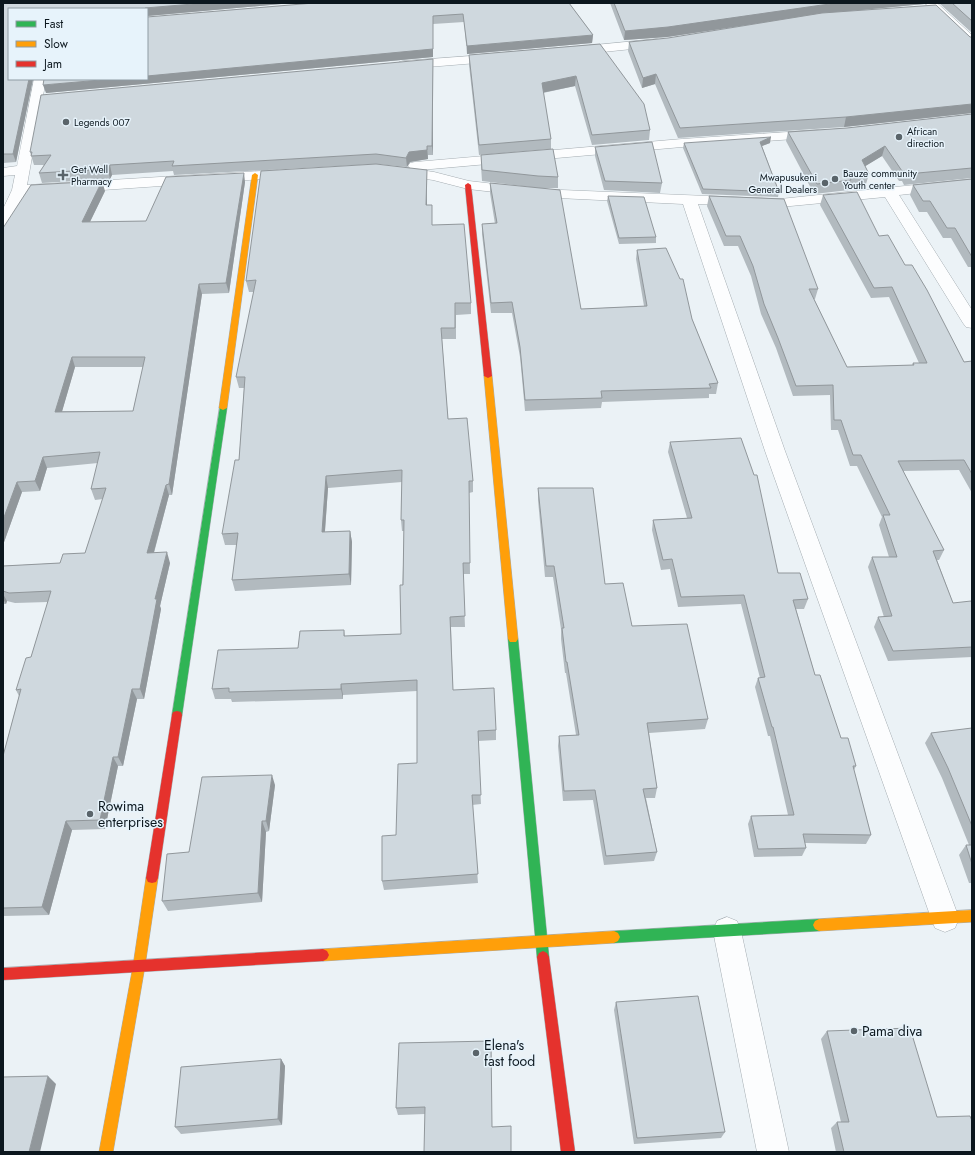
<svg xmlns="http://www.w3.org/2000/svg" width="975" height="1155" font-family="Jost,sans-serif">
	<rect width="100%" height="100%" fill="#ebf2f6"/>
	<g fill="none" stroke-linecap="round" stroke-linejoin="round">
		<defs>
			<path id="street" d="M925 3H937L972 35V46L968 45Z
				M657 39 661 40 663 43 661 46 574 55 570 54 568 51 570 48 574 47Z
				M498 54 502 55 504 58 502 61 403 69 399 68 397 65 399 62 403 61Z
				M34 79H46L27 185 277 170 282 171 284 174 282 177 277 178 88 191 25 194 11 226 8 229 3 231V209L12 190 15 175 3 176V168L17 166Z
				M818 130 823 131 825 134 823 137 682 147 420 170 434 172 469 181 537 189 780 199 972 179V187L899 195 972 310V328L966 327 963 323 885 197 780 207 698 204 785 451 959 918 955 928 945 932 935 928 931 918 765 451 683 204 537 197 468 189 433 180 397 175 392 174 390 171 392 168 397 167 410 168 408 166 410 163 415 162 682 139Z
				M727 917 737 921 741 931 789 1152H757L713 931 717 921Z"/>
			<path id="fast" d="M220 406H223L227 408 182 715 181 718 177 719 173 718 172 715Z
				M513 635 516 636 518 639 549 957 547 961 543 963 539 961 537 957 508 639 510 636Z
				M819 919 823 921 825 925 823 929 819 931 614 943 610 941 608 937 610 933 614 931Z"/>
			<path id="slow" d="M255 173 258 175 227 408 223 410 219 408 252 175Z
				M485 374H488L492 376 518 639 516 642H510L508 639 484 376Z
				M152 873 156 874 158 878 145 966 113 1152H99L133 966 146 878 148 874Z
				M972 910V922L819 931 815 929 813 925 815 921 819 919Z
				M614 931 618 933 620 937 618 941 614 943 323 961 319 959 317 955 319 951 323 949Z"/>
			<path id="jam" d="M468 183 471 185 492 376 488 378 484 376 465 185Z
				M177 711 181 712 182 715 158 878 156 882 152 883 148 882 146 878 172 715 173 712Z
				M323 949 327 951 329 955 327 959 323 961 3 980V968Z
				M543 951 547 953 549 957 575 1152H561L537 957 539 953Z"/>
		</defs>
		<!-- street casing -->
		<use href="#street" stroke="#a5adb2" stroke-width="1"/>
		<!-- fast casing -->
		<use href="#fast" stroke="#a5adb2" stroke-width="1"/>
		<!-- slow casing -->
		<use href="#slow" stroke="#a5adb2" stroke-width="1"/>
		<!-- jam casing -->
		<use href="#jam" stroke="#a5adb2" stroke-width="1"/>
		<!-- street -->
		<use href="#street" fill="#fcfdfe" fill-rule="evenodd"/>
		<!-- fast -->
		<use href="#fast" fill="#30b455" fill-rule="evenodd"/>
		<!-- slow -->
		<use href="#slow" fill="#ff9f0a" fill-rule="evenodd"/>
		<!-- jam -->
		<use href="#jam" fill="#e5322d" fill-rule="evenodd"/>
	</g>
	<!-- wall -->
	<path fill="#b2babf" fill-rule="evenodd" d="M3 3H292L147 16V9L9 79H33L16 162 3 163Z
		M569 3 593 35 592 43 467 54 464 22 433 24V57L46 93 147 17Z
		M610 3H924V4L820 14 667 37 624 40Z
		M939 3H972V33Z
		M970 37H972V113L844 127 678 138 655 84 642 88 628 51 629 42Z
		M600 44 650 130 649 140 592 145 575 86 543 93 551 139V149L479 155 469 65V55Z
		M433 59V155H428V159L410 162 407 167 377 164 174 175 173 171 112 175 110 179 42 183 39 173 44 165H34L30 152Z
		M972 114V178L904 185 902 181H899L882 156 865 166 869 174 866 184 850 186 849 190 814 194 786 141 788 132 847 128Z
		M684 143H770L762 146 779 192 778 197 702 194 683 148Z
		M595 147 662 183 660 193 604 190 595 156Z
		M481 155 558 177V188H537L482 181 481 166Z
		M427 170V205H432V225L471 303V314L456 315V339H442L448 419 473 481V492L469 493 470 574H463L465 627H451L453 690 496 730V740L478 741 481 804 472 805 478 883 384 890 382 881 396 835 417 763V691L343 695V699L232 702 231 699H215L212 689 298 648 344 630 345 636 401 634 404 531H402L401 520 402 482 328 488 325 532 350 531 352 542 351 585 235 591 232 580 237 545H225L222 534 239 460 244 388H239L236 377 254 292H249L246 281Z
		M972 179V267H968L951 238H943L927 212H919L910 195 913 185Z
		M245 182 229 293 202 294 172 495H169L154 553 170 563 160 606 161 609 144 699H137L123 766H118L105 829 72 830 49 915 3 916V756L19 696 16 690 31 657 48 602 15 603 7 601 6 604H3V566L60 563 85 553 103 499 95 500 91 489 98 463 47 468 40 491 22 492 3 545V228L105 191 90 222 146 221ZM75 367H143L133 411H62Z
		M490 183 581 309 644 306 636 259 637 250 692 319 718 383 716 394H709V398L602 402 601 408 525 411 520 357 512 313H491L482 234V224H495L490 193Z
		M823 195 879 236 905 265 964 362 972 361V493L959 470 903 471 944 550 939 560H937L953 603H972V657L888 661 874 627 878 617H884L868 567 872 557H889L879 525 882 517 857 466H850L838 430H831L830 395 793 396 776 348 761 314 751 276 738 246H724L707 206 709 196 818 289 815 299H814L847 367 912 365 913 363H919L889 297 871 298 820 205Z
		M608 196 656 237V243L619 244 607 201Z
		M670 442 778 573 808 599 804 609H796L815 675 841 738 856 766 854 770 871 835 866 844 805 843 806 848 802 856 754 857 748 824 751 816 788 815 770 736H768L755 687 758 678H760L741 604 678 607 670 569 661 570 652 530 653 520 687 518 668 452Z
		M538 488 605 584 632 626 708 719 705 729 649 733 657 788 655 798H646L657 852 654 861 604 865 593 800 563 801 558 746 559 736 576 735 566 673H565L561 639V629L553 577H545L538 500Z
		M972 729V883H969L959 855 966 845H969L942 778 925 743 931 733Z
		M275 785 269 831 266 832 262 902 168 911 162 901 189 852Z
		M616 1002 725 1132 721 1138 634 1144 614 1010Z
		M827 1031 937 1117 972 1152H836L831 1128 837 1122H841L821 1039Z
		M399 1043 492 1127 511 1152 425 1114 398 1115 396 1108Z
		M281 1059 285 1066 282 1125 181 1134 175 1127Z"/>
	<!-- shaded-wall -->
	<path fill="#91979b" d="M205 3H292L147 16V9H145V8Z
		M839 3H924V4L820 14 667 37 624 40 625 31 822 5Z
		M433 16V57L46 93 43 85 112 79H147V76Z
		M593 35 592 43 467 54V46Z
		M433 59V155L432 146Z
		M656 74 655 84 642 88 643 78Z
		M576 76 575 86 541 93 542 83Z
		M29 79H33L16 162 13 154Z
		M972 104V113L844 127 846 117Z
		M771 137 770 143 759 147 760 142Z
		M427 146 428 159 410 162 407 167 406 158 409 152Z
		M885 146 882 156 859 170 862 160Z
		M110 165 112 175 110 179 108 169Z
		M427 170V216L426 205Z
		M244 173 245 182 229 293 226 283Z
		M102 181 105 191 85 232 82 222Z
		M199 284 202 294 172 495 169 484Z
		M72 357 75 367 59 422 55 412Z
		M43 457 47 468 40 491 35 481Z
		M326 476 328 488 324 543 322 532Z
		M17 482 22 492 3 545V520Z
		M166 485 169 495 151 563 147 553Z
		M350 531 352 542 351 585 349 574Z
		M167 552 170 563 160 606 161 609 144 699 140 689 155 599Z
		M3 594 7 601 6 604 3 599Z
		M341 684 343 695V699L341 689Z
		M132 689 137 699 123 766 118 757Z
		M113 757 118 766 105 829 100 820Z
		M272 775 275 785 269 831 266 821Z
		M66 821 72 830 49 915 42 907Z
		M262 821 266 832 262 902 258 893Z
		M281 1059 285 1066 282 1125 278 1119Z
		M48 1076 56 1084 40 1152H29Z"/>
	<!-- building -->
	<path fill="#cfd8de" stroke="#91979b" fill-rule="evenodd" d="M3 3H205L145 8V9H9V79H29L13 154H3Z
		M314 3H569L593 35 467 46 463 14 433 16V49L147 76V17Z
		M614 3H839L822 5 668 27 625 31Z
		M952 3H972V21Z
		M936 5 970 37H972V104L846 117 680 128 656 74 643 78 629 42 668 38 822 13Z
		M600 44 644 104 650 130 592 135 576 76 542 83 551 139 479 145 469 55Z
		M433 59 432 146H427V150L409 152 406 158 376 154 172 166 174 161 110 165 108 169 39 173 51 155 31 156 32 152H30L41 95Z
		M44 79H112L43 85Z
		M972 114V168L907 174 905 171H902L885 146 862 160 869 174 849 176 851 180 817 184 788 132 847 128Z
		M771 137 760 142 779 192 703 189 684 143Z
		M652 142 662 183 605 181 595 147Z
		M553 149 558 177 538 176 482 170 481 155Z
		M376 164 427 170 426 205H432V225L464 224 471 303H455V328H441L448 419 467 418 473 481H469L470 563H463L465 616 450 617 453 690 494 688 496 730 478 731 481 795H472L478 874 382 881V836L396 835 398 764 417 763V680L341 684V689L229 692V688L212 689 218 650 298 648 300 631 344 630V636L401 634 400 585H403L404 520H401L402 470 326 476 322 532 350 531 349 574 232 580 238 533 222 534 235 460H239L245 377H236L256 280 246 281 261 171Z
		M244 173 226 283 199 284 169 484 166 485 147 553 167 552 155 599H157L140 689H132L118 757H113L100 820 66 821 42 907 3 908V756L21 689 16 690 26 658 31 657 51 591 9 593 3 591V566L60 563 63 554 85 553 106 488 91 489 100 452 43 457 35 481 17 482 3 520V228L31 185 102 181 82 222 146 221 166 177ZM72 357H145L133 411 55 412Z
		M972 179V257L955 228H947L930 201H923L913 185Z
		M490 183 560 190 581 309 647 306 637 250 666 248 680 279H683L692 319 718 383 709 384 711 388 601 391 602 398 525 400 520 347 512 302 491 303 482 224 497 223Z
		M857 192 879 236 888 235 905 265H912L927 290 964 362 972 361V474L964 460 898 461 944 550 933 551 953 603 971 601 972 603V647L893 651 878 617 892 616 872 557H897L883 515H890L861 455H853L841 420H834L833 385 796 386 778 338 764 304 753 266 740 236H726L709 196 784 199 818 289H809L847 367 914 365 913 363H927L892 287 874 288 823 195Z
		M608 196 644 197 656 237 619 238Z
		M741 438 754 475H757L778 573H800L808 599 793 600 815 675H820L841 738H848L856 766H853L871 835 803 834 806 848 758 849 751 816 794 815 773 727H772L758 678 765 677 744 595 681 597 672 559 663 560 653 520 692 518 670 442Z
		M538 488H593L605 584 623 583 632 626 687 624 708 719 647 723 657 788 643 789 657 852 606 856 595 790 564 791 559 736 579 735 567 662H566L562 628H564L554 566H546Z
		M972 728V826L948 768 931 733Z
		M272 775 266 821H262L258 893 162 901 167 854 189 852 202 777Z
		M966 845H972V864Z
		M698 996 725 1132 637 1138 616 1002Z
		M910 1028 937 1117 970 1116 972 1121V1152H844L837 1122H849L827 1031Z
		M491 1041 492 1127 511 1126V1152H424L425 1107 396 1108 399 1043Z
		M281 1059 278 1119 175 1127 181 1067Z
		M48 1076 29 1152H3V1077Z"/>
	<!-- markers -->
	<g fill="#5a646a" stroke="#e7f3fb" stroke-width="1.5">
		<circle cx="66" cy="122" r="4"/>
		<circle cx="899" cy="137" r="4"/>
		<path d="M61 169h4v4h4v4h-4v4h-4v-4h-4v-4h4z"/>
		<circle cx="835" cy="179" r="4"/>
		<circle cx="825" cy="183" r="4"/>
		<circle cx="90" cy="814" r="4"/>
		<circle cx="854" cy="1031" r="4"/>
		<circle cx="476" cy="1053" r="4"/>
	</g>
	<g text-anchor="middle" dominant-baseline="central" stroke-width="3" stroke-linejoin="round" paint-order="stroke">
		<!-- far-poi labels -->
		<g font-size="10" fill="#0c171e" stroke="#e7f3fb" text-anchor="start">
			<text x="74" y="122">Legends 007</text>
			<text x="907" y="131">African<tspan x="907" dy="12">direction</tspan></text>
			<text x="71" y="169">Get Well<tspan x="71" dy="12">Pharmacy</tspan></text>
			<text x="843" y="173">Bauze community<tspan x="843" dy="12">Youth center</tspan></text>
			<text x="817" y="177" text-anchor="end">Mwapusukeni<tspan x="817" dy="12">General Dealers</tspan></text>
		</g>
		<!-- near-poi labels -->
		<g font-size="14" fill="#0c171e" stroke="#e7f3fb" text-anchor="start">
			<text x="98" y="806">Rowima<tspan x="98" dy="16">enterprises</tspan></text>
			<text x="862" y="1031">Pama diva</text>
			<text x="484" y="1045">Elena's<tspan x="484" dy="16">fast food</tspan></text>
		</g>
	</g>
	<!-- border -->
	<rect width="975" height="1155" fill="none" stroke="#0c171e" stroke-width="8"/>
	<!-- legend -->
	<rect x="8" y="8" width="140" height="72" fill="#e7f3fb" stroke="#8f9ba3"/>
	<rect x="16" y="21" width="20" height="6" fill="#30b455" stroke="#8f9ba3"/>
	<text x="44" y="28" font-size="12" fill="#0c171e">Fast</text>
	<rect x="16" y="41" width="20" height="6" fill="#ff9f0a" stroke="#8f9ba3"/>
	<text x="44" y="48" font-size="12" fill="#0c171e">Slow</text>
	<rect x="16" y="61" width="20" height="6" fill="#e5322d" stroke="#8f9ba3"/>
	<text x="44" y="68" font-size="12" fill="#0c171e">Jam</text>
</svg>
